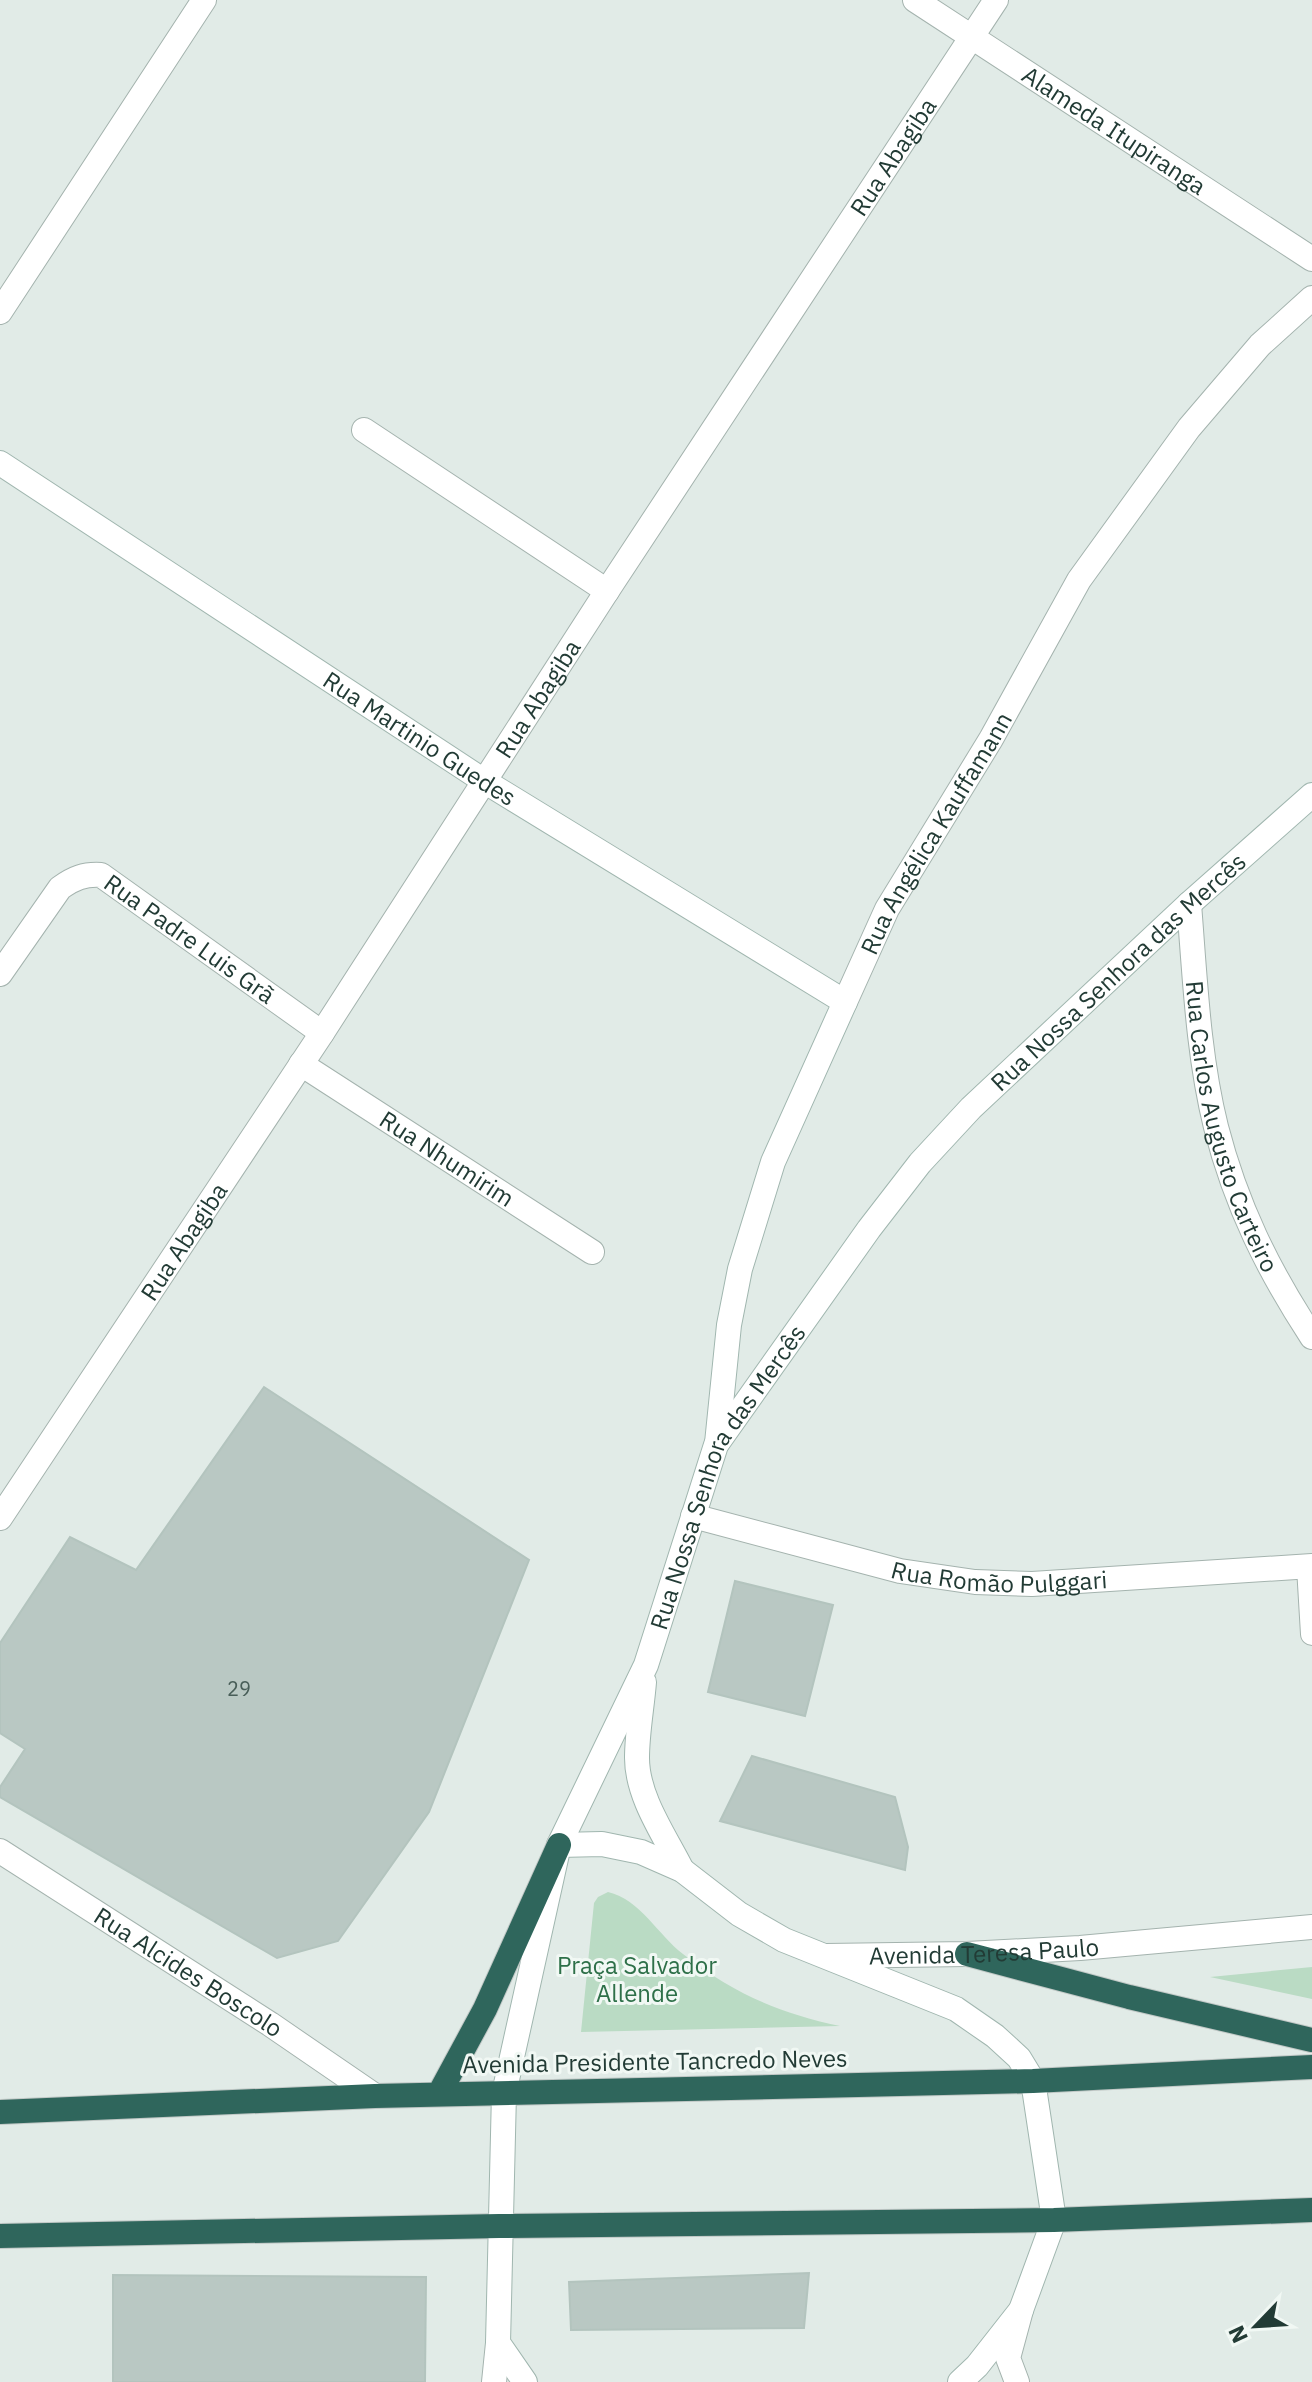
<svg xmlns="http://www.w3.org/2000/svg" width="1312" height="2382" font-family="'IBM Plex Sans',sans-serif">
	<rect width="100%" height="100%" fill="#e1ebe7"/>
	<!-- green -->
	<path fill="#badbc4" d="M608 1892C640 1899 658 1935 683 1954 733 1993 778 2013 840 2026L581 2032 594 1903 598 1897Z
		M1312 1967V1999L1210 1977Z"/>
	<!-- building -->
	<path fill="#b9c8c3" stroke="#b3c4be" stroke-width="2" d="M264 1387 529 1560 429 1812 338 1941 277 1958 0 1797V1787L25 1749 0 1733V1643L70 1537 136 1570Z
		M735 1581 833 1605 805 1716 708 1692Z
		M752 1756 895 1797 908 1847 905 1870 720 1821Z
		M809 2273 804 2328 571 2330 569 2282Z
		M113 2275 426 2277 425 2382H113Z"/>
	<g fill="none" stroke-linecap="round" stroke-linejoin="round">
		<defs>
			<path id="lane" d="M1308 1567 1312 1634"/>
			<g id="street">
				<path id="s1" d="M915 0 1312 259"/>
				<path d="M0 312 204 0"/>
				<path d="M364 430 607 591"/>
				<path id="s2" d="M1189 904C1195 978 1198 1055 1216 1127 1236 1205 1268 1270 1312 1337"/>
				<path id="s3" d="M0 974 60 888C74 878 84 874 101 875L322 1033"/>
				<path id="s4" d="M845 1002 887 909 991 739 1079 580 1189 428 1260 345 1312 298"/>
				<path id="s5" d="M301 1064 592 1252"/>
				<path id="s6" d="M693 1516 900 1571 975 1582 1032 1584 1312 1566"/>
				<path id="s7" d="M0 1518 322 1033 607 591 996 0"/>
				<path id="s8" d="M0 1851 270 2024 375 2096"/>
				<path id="s9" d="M826 1956 967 1954 1080 1948 1312 1927"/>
				<path d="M494 2382 498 2343"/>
				<path d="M1017 2382 1008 2358 1021 2310"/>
			</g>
			<g id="secondary">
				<path id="s10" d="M0 463 484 781 845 1002 773 1162 740 1269 729 1325 717 1443"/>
				<path d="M644 1682C642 1707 637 1733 637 1758 637 1797 665 1836 682 1870"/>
				<path d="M559 1845 602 1844 641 1852 682 1870 739 1914 784 1940 956 2009 995 2036 1019 2058 1033 2081 1054 2220 1021 2310 977 2366 960 2382"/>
				<path id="s11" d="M525 2382 498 2343 504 2093 559 1845 646 1665 716 1445 869 1229 920 1163 971 1108 1189 904 1312 795"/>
			</g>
			<path id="highway" d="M967 1954 1129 1997 1312 2040
				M439 2094 485 2009 559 1845
				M0 2112 375 2096 1033 2081 1312 2067
				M0 2236 499 2226 1054 2220 1312 2210"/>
		</defs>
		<!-- lane casing -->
		<use href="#lane" stroke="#a4b3ae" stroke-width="24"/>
		<!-- street casing -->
		<use href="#street" stroke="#a4b3ae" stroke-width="26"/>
		<!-- secondary casing -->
		<use href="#secondary" stroke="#a0b6af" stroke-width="26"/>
		<!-- highway casing -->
		<use href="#highway" stroke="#c1c8c6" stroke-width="26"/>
		<!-- lane -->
		<use href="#lane" stroke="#fff" stroke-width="22"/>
		<!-- street -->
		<use href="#street" stroke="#fff" stroke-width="24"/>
		<!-- secondary -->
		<use href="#secondary" stroke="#fff" stroke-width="24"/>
		<!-- highway -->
		<use href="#highway" stroke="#2f665c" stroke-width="24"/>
	</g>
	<g text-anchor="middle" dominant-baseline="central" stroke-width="6" stroke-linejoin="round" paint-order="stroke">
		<!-- number labels -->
		<g font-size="20" fill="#485e58">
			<text x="239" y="1688">29</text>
		</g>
		<!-- street labels -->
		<g font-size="24" fill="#223b35" stroke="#f1f8f4">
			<text stroke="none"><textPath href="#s1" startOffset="238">Alameda Itupiranga</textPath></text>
			<text stroke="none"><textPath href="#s7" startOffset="1628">Rua Abagiba</textPath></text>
			<text stroke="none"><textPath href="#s7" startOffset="980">Rua Abagiba</textPath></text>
			<text stroke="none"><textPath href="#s10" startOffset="502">Rua Martinio Guedes</textPath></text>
			<text stroke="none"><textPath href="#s4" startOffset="192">Rua Angélica Kauffamann</textPath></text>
			<text stroke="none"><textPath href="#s3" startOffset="258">Rua Padre Luis Grã</textPath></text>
			<text stroke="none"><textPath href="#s11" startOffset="1606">Rua Nossa Senhora das Mercês</textPath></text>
			<text stroke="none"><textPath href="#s2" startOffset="228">Rua Carlos Augusto Carteiro</textPath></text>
			<text stroke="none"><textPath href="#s5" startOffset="174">Rua Nhumirim</textPath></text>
			<text stroke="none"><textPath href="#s7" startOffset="332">Rua Abagiba</textPath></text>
			<text stroke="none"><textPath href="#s11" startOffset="958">Rua Nossa Senhora das Mercês</textPath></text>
			<text stroke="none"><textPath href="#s6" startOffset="314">Rua Romão Pulggari</textPath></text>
			<text stroke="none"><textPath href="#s9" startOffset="158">Avenida Teresa Paulo</textPath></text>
			<text stroke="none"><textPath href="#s8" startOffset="224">Rua Alcides Boscolo</textPath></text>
			<text transform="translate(655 2061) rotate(-1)">Avenida Presidente Tancredo Neves</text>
		</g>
		<!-- park labels -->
		<g font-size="24" fill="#2e7049" stroke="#f1f8f4">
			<text x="637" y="1965">Praça Salvador<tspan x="637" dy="28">Allende</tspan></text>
		</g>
	</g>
	<!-- north arrow -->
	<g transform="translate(1256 2326) rotate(245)" stroke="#f1f8f4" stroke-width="6" paint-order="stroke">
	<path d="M0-6L14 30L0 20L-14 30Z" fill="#223b35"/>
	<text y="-12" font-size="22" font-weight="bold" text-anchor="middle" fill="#223b35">N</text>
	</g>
</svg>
